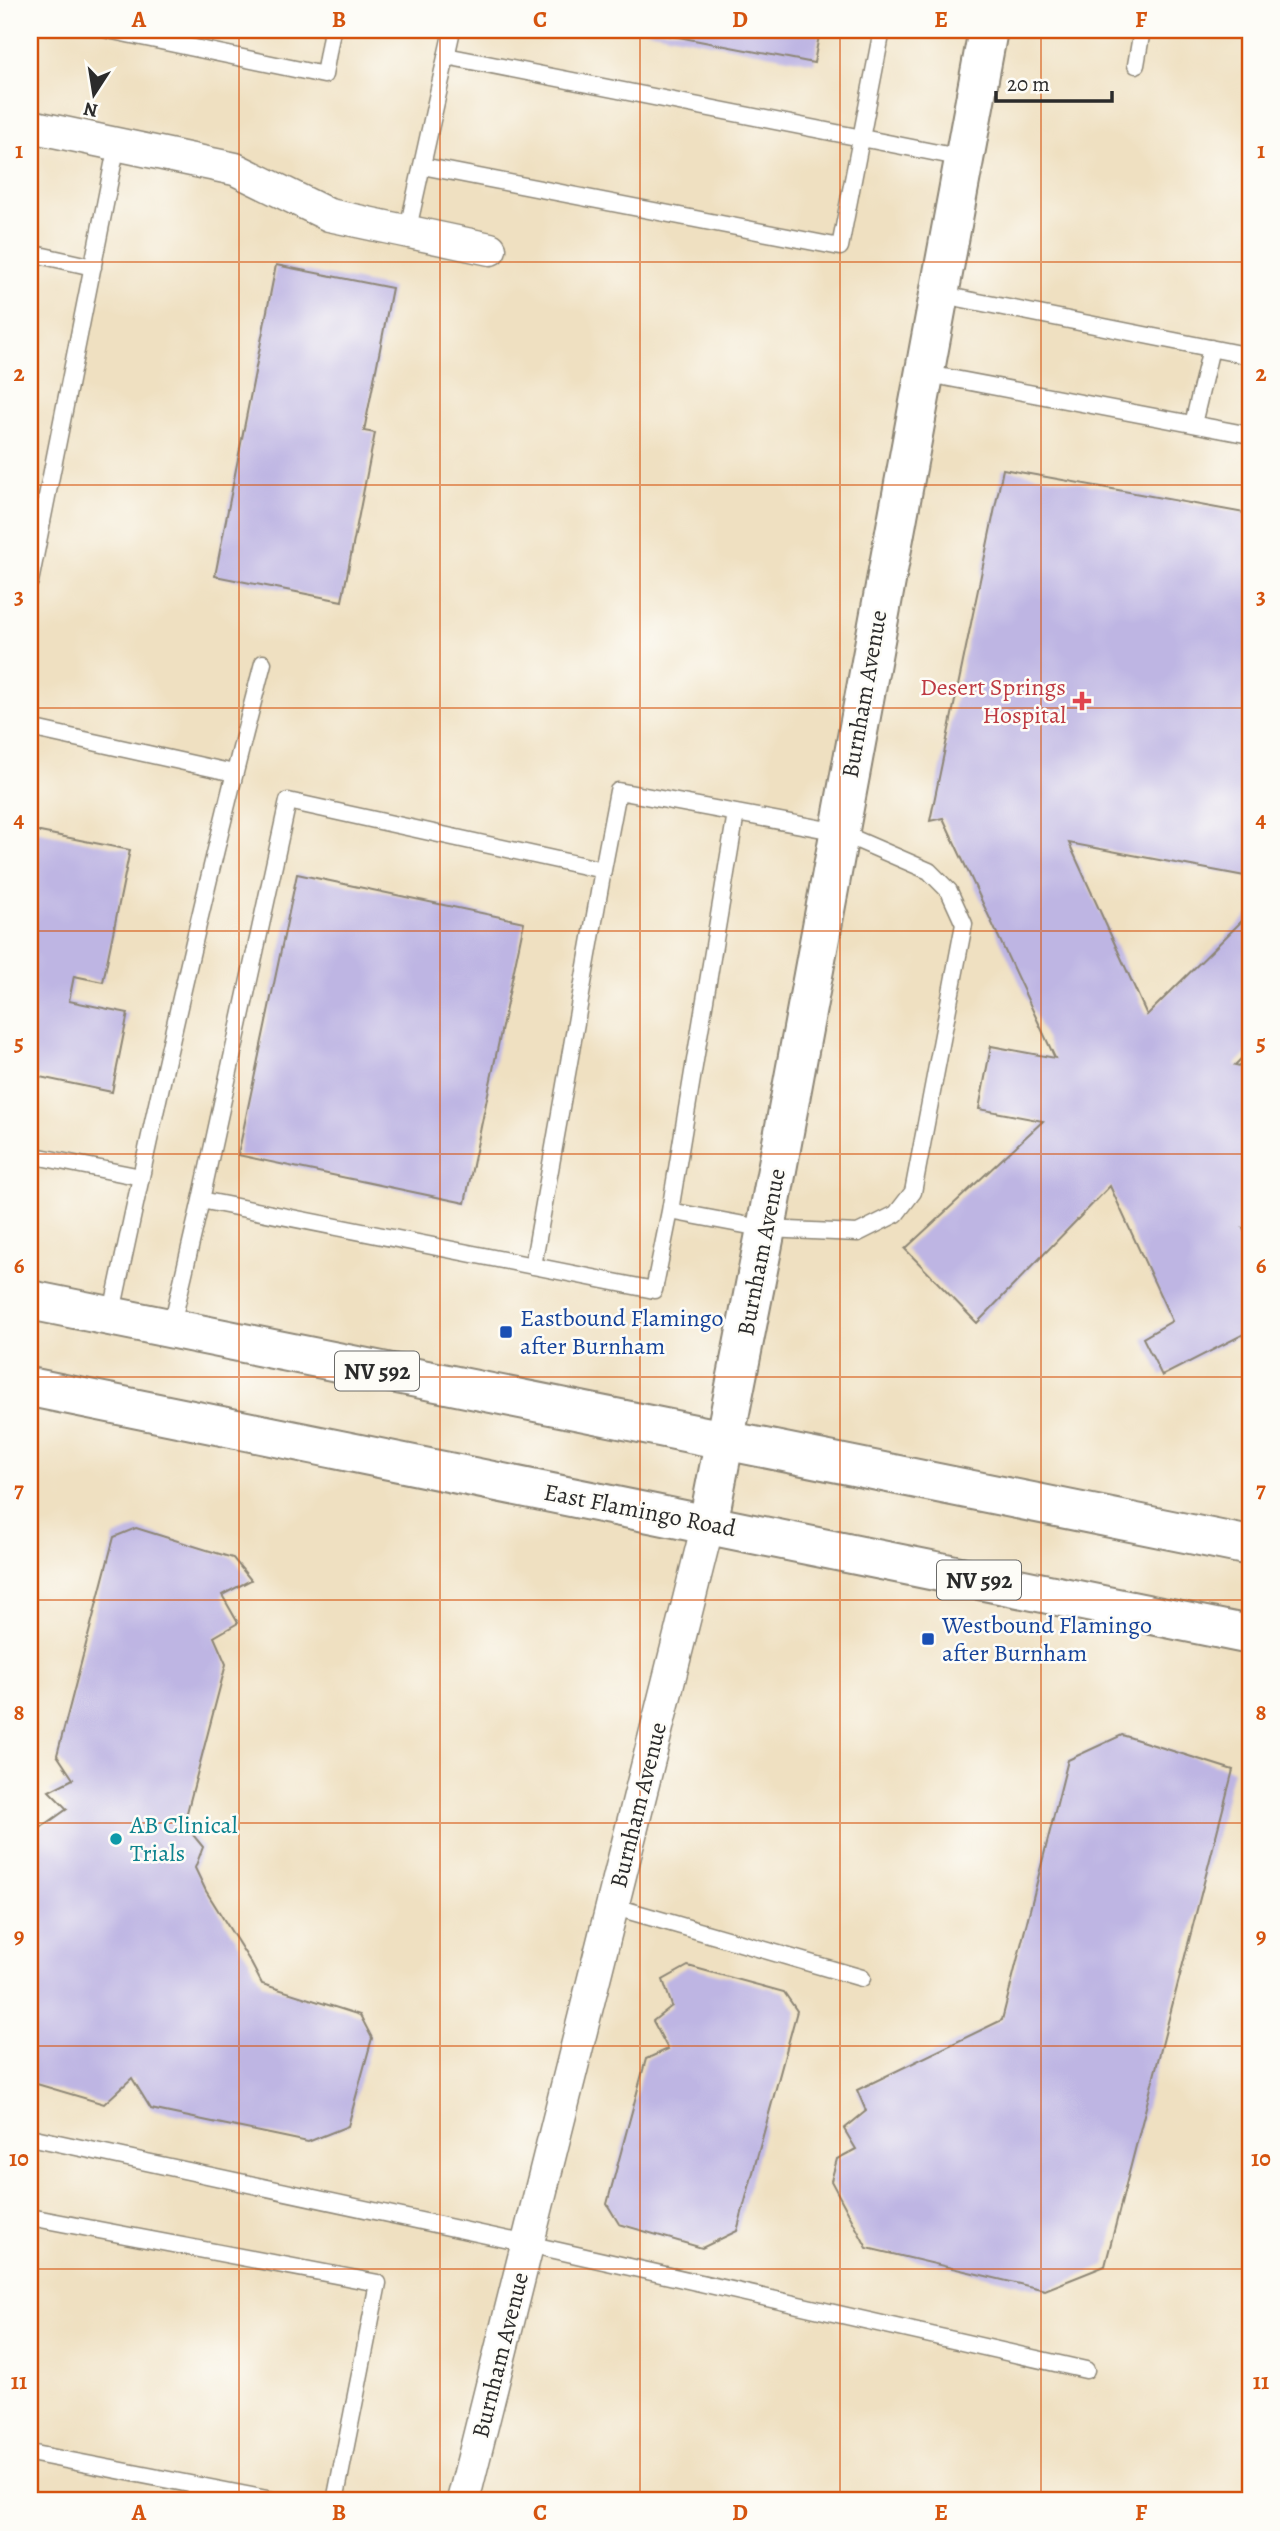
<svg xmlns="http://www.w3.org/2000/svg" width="1280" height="2531" font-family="Alegreya,serif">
	<rect width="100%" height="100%" fill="#fdfcf7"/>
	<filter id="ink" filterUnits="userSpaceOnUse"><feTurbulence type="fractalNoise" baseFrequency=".0143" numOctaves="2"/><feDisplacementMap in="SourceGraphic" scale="14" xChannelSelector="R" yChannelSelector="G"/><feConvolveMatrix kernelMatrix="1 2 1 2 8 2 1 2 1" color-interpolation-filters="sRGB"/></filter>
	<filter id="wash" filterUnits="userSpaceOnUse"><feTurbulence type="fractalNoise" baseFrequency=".00686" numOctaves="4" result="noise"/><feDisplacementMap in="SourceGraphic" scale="28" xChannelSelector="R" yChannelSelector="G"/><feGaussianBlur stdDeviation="1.57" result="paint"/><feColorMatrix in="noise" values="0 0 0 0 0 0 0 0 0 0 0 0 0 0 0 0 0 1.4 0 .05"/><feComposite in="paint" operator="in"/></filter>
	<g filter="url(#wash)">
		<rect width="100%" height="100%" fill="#efe0c1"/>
		<g id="blocks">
			<!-- building -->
			<path fill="#beb5e3" d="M642 30H820L814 63Z
				M276 265 392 288 364 431 375 433 342 601 215 576Z
				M1003 469 1250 514V877L1069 843 1147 1015 1250 913V1050L1235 1065 1250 1068V1230L1243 1228 1250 1244V1331L1162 1376 1143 1338 1172 1321 1110 1186 977 1323 905 1249 1043 1121 979 1109 991 1046 1055 1058 943 818 930 821Z
				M30 830 130 850 103 982 74 976 69 1001 128 1013 112 1092 30 1075Z
				M297 874 524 922 465 1203 238 1155Z
				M136 1528 233 1558 251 1580 222 1595 238 1623 214 1637 226 1664 184 1824 203 1847 195 1868 206 1891 251 1963 262 1984 360 2015 372 2038 348 2126 308 2142 151 2109 132 2078 104 2104 30 2082V1859L36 1831 67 1809 49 1791 73 1779 57 1755 114 1537Z
				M1122 1735 1233 1770 1105 2266 1045 2290 867 2248 831 2181 837 2159 856 2149 844 2129 866 2111 857 2090 1002 2020 1068 1760Z
				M688 1966 784 1992 797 2011 737 2231 702 2248 619 2224 607 2204 646 2059 668 2049 653 2021 672 2006 663 1980Z"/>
		</g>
	</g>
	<g filter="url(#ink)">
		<use href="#blocks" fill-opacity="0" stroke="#8d8676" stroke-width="2"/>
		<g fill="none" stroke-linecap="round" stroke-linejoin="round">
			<defs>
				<path id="service" d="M108 30 324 75 332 30
					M446 56 963 158
					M1136 65 1142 30
					M422 166 840 247 882 30
					M407 233 452 30
					M30 253 93 267
					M938 294 1250 356
					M923 373 1250 435
					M1193 424 1211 348
					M30 582 117 144
					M30 728 234 773
					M618 791 839 832 929 871 949 891 964 924 913 1192 896 1214 858 1233 766 1229 670 1211 654 1290 201 1200 288 801 603 870Z
					M30 1155 141 1177
					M670 1211 736 813
					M533 1266 603 870
					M111 1317C157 1098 206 880 263 663
					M171 1329 201 1200
					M612 1906 862 1978
					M30 2137 528 2244 1086 2370
					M30 2217 378 2283 335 2501
					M30 2453 277 2501"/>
				<path id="minor" d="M30 126 235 169 329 215 490 249
					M463 2501 708 1524"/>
				<path id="tertiary" d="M708 1524 766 1229 988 30"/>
				<path id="primary" d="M30 1300 1250 1546
					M30 1387 1250 1635"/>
			</defs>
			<!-- service casing -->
			<use href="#service" stroke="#8d8676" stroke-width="19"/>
			<!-- minor casing -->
			<use href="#minor" stroke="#8d8676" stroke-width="35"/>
			<!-- tertiary casing -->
			<use href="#tertiary" stroke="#8d8676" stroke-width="42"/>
			<!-- primary casing -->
			<use href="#primary" stroke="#8d8676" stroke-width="42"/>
			<!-- service -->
			<use href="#service" stroke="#fff" stroke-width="16"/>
			<!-- minor -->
			<use href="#minor" stroke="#fff" stroke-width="32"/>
			<!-- tertiary -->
			<use href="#tertiary" stroke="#fff" stroke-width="38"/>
			<!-- primary -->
			<use href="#primary" stroke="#fff" stroke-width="38"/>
		</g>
	</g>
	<!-- grid -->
	<path fill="none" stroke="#d5540f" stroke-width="2" stroke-opacity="0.55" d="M239 30V2501M440 30V2501M640 30V2501M840 30V2501M1041 30V2501M30 262H1250M30 485H1250M30 708H1250M30 931H1250M30 1154H1250M30 1377H1250M30 1600H1250M30 1823H1250M30 2046H1250M30 2269H1250"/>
	<!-- markers -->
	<path fill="#e0444e" stroke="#fdfcf7" stroke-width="2.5" d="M1078.5 690.5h7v7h7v7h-7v7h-7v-7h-7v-7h7z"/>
	<g fill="#1a4fb4" stroke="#fdfcf7" stroke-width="2.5">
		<rect x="499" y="1325" width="14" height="14" rx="3.5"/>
		<rect x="921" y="1632" width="14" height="14" rx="3.5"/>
	</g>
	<circle fill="#0f9aa8" stroke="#fdfcf7" stroke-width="2.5" cx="116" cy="1839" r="7"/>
	<g text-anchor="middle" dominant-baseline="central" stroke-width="5" stroke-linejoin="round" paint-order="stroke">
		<!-- shield labels -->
		<g fill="#fdfcf7" stroke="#6a6a68" stroke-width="2">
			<rect x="335" y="1351.5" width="84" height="39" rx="5"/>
			<rect x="937" y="1560.5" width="84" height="39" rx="5"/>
		</g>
		<g font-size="23" font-weight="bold" fill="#2b2b2b">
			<text x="377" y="1371">NV 592</text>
			<text x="979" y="1580">NV 592</text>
		</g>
		<!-- health labels -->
		<g font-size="24" fill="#be3a42" stroke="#fdfcf7" text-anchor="end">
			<text x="1066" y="687">Desert Springs<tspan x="1066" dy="28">Hospital</tspan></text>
		</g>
		<!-- street labels -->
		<g font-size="24" fill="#2b2b2b" stroke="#fdfcf7">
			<text transform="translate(864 694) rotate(-80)">Burnham Avenue</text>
			<text transform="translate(761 1252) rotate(-79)">Burnham Avenue</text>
			<text transform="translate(640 1510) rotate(11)">East Flamingo Road</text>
			<text transform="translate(638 1805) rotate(-76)">Burnham Avenue</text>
			<text transform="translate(500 2355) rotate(-76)">Burnham Avenue</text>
		</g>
		<!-- transit labels -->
		<g font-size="24" fill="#164399" stroke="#fdfcf7" text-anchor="start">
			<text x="520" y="1318">Eastbound Flamingo<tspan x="520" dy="28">after Burnham</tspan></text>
			<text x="942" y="1625">Westbound Flamingo<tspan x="942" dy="28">after Burnham</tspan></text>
		</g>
		<!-- culture labels -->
		<g font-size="24" fill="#0d838f" stroke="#fdfcf7" text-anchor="start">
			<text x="130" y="1825">AB Clinical<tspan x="130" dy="28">Trials</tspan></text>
		</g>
	</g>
	<!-- margin -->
	<rect width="1280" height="2531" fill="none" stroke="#fdfcf7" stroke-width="77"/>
	<!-- north arrow -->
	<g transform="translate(94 94) rotate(192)" stroke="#fdfcf7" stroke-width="5" paint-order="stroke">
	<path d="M0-5L12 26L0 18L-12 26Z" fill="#2b2b2b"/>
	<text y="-10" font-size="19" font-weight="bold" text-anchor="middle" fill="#2b2b2b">N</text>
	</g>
	<!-- scale -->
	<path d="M996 91v10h116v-10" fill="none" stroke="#2b2b2b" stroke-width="3.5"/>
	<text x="1007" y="91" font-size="21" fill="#2b2b2b" stroke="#fdfcf7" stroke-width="5" paint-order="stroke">20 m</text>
	<rect x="38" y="38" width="1204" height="2454" fill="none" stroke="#d5540f" stroke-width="2.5"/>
	<g font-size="23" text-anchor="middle" font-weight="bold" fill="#d5540f">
		<text x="139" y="27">A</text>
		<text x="339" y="27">B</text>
		<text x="540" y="27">C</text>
		<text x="740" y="27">D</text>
		<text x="941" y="27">E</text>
		<text x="1141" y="27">F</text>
		<text x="19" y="158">1</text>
		<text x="1261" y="158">1</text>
		<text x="19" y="381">2</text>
		<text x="1261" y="381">2</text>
		<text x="19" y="604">3</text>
		<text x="1261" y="604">3</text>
		<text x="19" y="827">4</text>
		<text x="1261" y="827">4</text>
		<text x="19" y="1050">5</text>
		<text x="1261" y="1050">5</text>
		<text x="19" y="1273">6</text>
		<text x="1261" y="1273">6</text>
		<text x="19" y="1497">7</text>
		<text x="1261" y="1497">7</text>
		<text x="19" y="1720">8</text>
		<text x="1261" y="1720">8</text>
		<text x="19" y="1943">9</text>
		<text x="1261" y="1943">9</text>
		<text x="19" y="2166">10</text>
		<text x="1261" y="2166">10</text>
		<text x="19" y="2389">11</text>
		<text x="1261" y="2389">11</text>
		<text x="139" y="2520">A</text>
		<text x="339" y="2520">B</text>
		<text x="540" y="2520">C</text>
		<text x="740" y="2520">D</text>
		<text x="941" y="2520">E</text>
		<text x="1141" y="2520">F</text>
	</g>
</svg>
